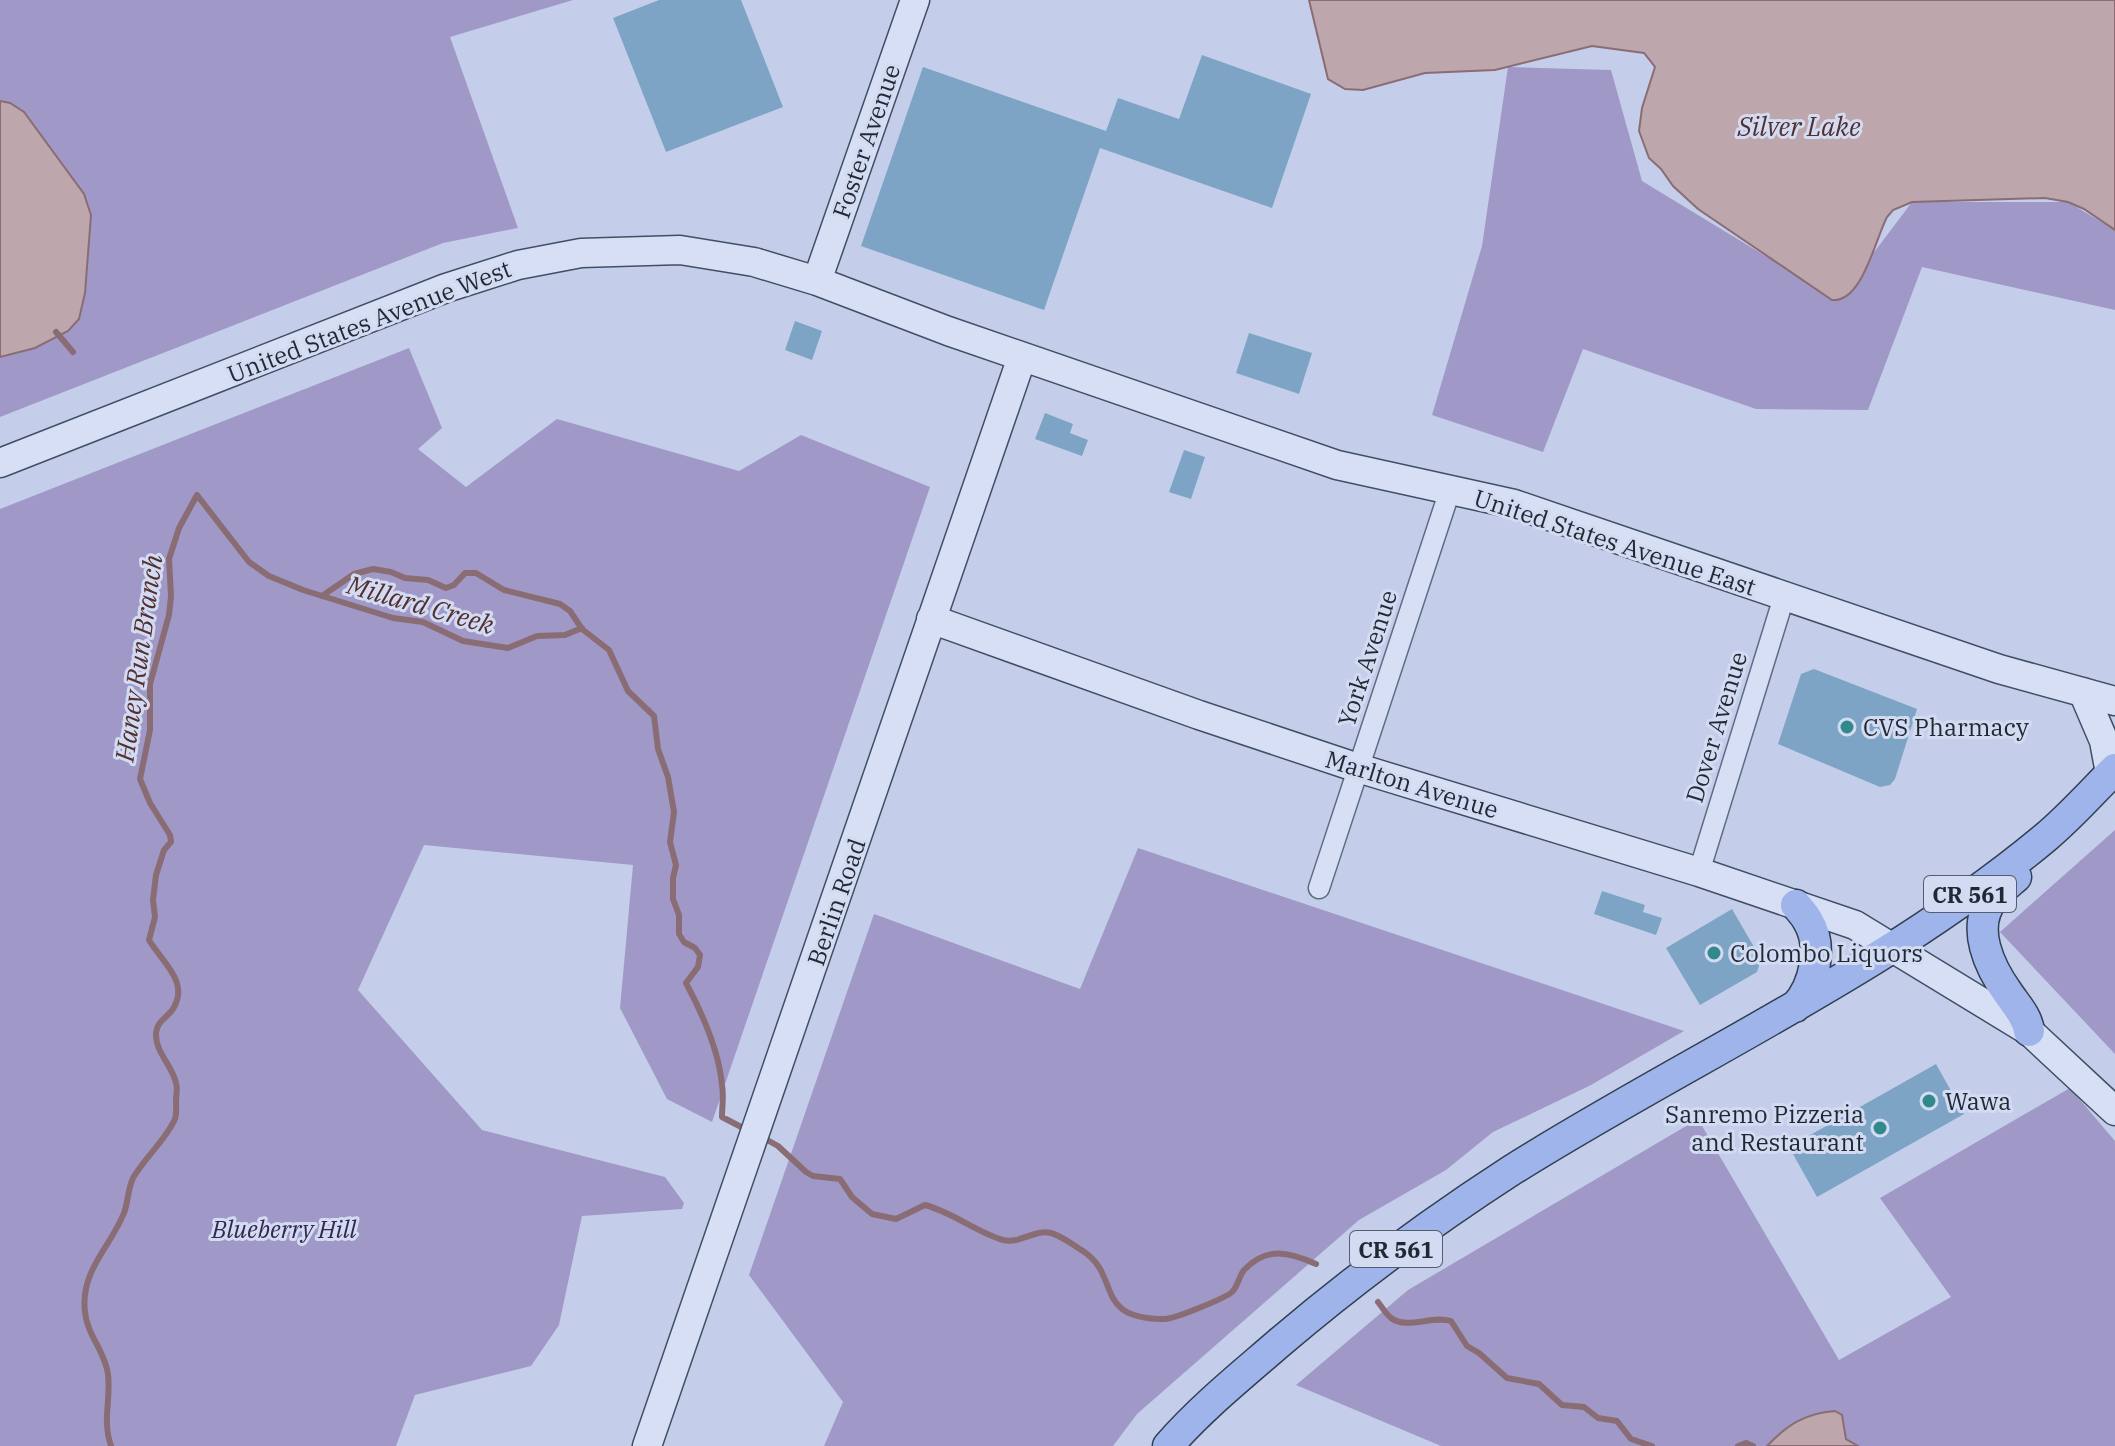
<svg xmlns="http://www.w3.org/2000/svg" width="2115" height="1446" font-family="'IBM Plex Serif',serif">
	<rect width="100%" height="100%" fill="#c4ceea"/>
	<!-- green -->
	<path fill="#a099c7" d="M0 0H573L450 37 518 228 443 243 0 417Z
		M1508 67 1611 70 1642 181 1838 300 1912 202H2068L2115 230V310L1922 267 1868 410 1756 409 1583 349 1543 452 1432 415 1482 246Z
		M409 348 442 428 418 449 466 487 557 419 739 471 801 435 930 487 712 1122 667 1099 620 1008 633 865 424 845 358 990 482 1130 665 1177 684 1203 682 1209 582 1216 559 1325 531 1366 415 1395 396 1446H0V509Z
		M2115 830V1054L2000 932Z
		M1138 848 1684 1031 1591 1085 1493 1132 1446 1170 1359 1220 1137 1414 1113 1446H824L843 1402 749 1275 874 914 1080 989Z
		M2070 1088 2115 1141V1446H1855L1820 1413 1776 1446H1441L1296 1385 1408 1290 1698 1119 1839 1360 1951 1297 1880 1198Z"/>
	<!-- water -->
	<path fill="#bda6ac" stroke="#8a6d74" stroke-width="2" d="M1309 0H2115V230L2084 209 2068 202 2045 198 1912 202 1893 210 1887 217C1875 240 1862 303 1832 300L1698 209 1673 186 1661 169 1649 158 1639 131 1642 108 1655 67 1644 53 1592 46 1495 70 1425 73 1363 90 1345 89 1328 79Z
		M0 101 10 103 24 112 84 194 91 215 85 293 79 319 68 331 35 348 0 357Z
		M1835 1411 1842 1415 1846 1439 1858 1446H1767C1787 1425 1805 1413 1835 1411Z"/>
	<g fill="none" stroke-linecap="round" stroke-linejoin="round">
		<!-- stream -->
		<path stroke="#8a6d74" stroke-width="6" d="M56 332 73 352
			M322 596 354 574 373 569 391 572 405 578 428 580 446 588 454 585 465 573H476L504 590 560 604 570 611 582 629 609 650 628 691 654 716 658 749 668 777 674 812 670 842 676 865 673 878V899L679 915V934L684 942 695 948 700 955 698 967 686 983C702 1013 719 1051 722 1085 724 1095 722 1106 722 1117L747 1130
			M760 1136 778 1146 806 1172 813 1176 840 1179 852 1197 872 1214 896 1219 925 1205C952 1212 976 1232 1003 1240 1021 1244 1034 1229 1051 1233 1062 1236 1073 1245 1083 1251 1122 1277 1092 1319 1165 1319 1174 1319 1226 1298 1232 1292 1238 1286 1239 1276 1244 1270 1267 1246 1289 1252 1316 1264
			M1378 1302C1382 1307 1386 1314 1391 1318 1407 1330 1432 1315 1451 1321L1467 1346 1479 1353 1507 1378 1539 1384 1562 1405 1584 1407 1598 1418 1617 1421 1631 1439 1652 1446
			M111 1446C102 1421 111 1400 108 1374 105 1351 87 1335 85 1312 80 1271 110 1248 124 1213 128 1202 128 1189 133 1178 145 1157 165 1141 175 1119 177 1113 176 1107 176 1101 176 1094 178 1089 176 1083 172 1065 155 1052 156 1033 157 1021 167 1018 173 1009 190 982 162 962 149 940L155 917 153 900 156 875 164 850 171 842 170 835 150 803 140 779 150 730V684L169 615 171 596 169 559 179 528 197 495 249 562 269 576 303 590 393 618 423 622 463 641 508 648 537 636 565 635 582 628
			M1738 1446 1746 1443 1753 1446"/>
	</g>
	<!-- building -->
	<path fill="#7da4c5" d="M659 0H741L783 107 666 152 613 18Z
		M1202 55 1311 94 1272 208 1100 148 1044 310 861 246 923 67 1106 131 1118 98 1179 119Z
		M795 321 822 331 812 360 785 350Z
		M1249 333 1312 353 1299 394 1236 373Z
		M1045 413 1073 424 1070 433 1088 440 1082 456 1035 439Z
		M1184 450 1205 457 1191 499 1169 492Z
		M1814 669 1917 709 1895 779 1890 785 1880 787 1778 744 1801 674Z
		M1602 891 1645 905 1643 912 1662 918 1656 935 1594 914Z
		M1732 909 1761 959 1757 972 1700 1005 1666 948Z
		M1936 1064 1964 1114 1817 1197 1789 1147Z"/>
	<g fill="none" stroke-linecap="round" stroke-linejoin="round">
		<defs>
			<path id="street" d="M1699 872 1784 597
				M1319 888 1450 490"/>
			<path id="secondary" d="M817 281 915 0
				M0 463 446 288 518 265 581 253 680 250 754 262 817 281 948 331 1337 465 1514 504 1999 669 2115 701
				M931 619 1199 715 1358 768 1699 872 1855 925 2029 1031 2115 1111
				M2083 692 2104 741 2110 773
				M647 1446 1022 357"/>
			<path id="primary" d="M2016 877C2008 884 1999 891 1993 899 1970 927 1990 968 2008 993 2016 1005 2027 1016 2029 1031
				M1795 1007C1815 986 1823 946 1808 921 1805 915 1800 910 1796 905
				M1168 1446C1201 1408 1241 1376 1279 1343 1353 1280 1430 1223 1512 1170 1690 1058 1884 972 2046 837 2071 816 2092 792 2115 769"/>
		</defs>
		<!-- street casing -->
		<use href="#street" stroke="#5c6d83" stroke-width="23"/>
		<!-- secondary casing -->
		<use href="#secondary" stroke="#3f5065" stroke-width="31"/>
		<!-- primary casing -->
		<use href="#primary" stroke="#304051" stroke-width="33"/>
		<!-- street -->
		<use href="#street" stroke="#d7dff5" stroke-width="20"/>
		<!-- secondary -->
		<use href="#secondary" stroke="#d7dff5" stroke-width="28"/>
		<!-- primary -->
		<use href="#primary" stroke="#9fb4ea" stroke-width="30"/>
	</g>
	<!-- markers -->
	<g fill="#32898c" stroke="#d3dbf2" stroke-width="3">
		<circle cx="1847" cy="727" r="8"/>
		<circle cx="1714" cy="953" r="8"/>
		<circle cx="1929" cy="1101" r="8"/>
		<circle cx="1880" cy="1128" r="8"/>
	</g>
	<g text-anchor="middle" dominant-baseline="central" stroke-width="6" stroke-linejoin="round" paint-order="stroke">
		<!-- shield labels -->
		<g fill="#d3dbf2" stroke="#555e6d" stroke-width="2">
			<rect x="1924" y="876" width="92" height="36" rx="6"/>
			<rect x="1350" y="1231" width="92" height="36" rx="6"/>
		</g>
		<g font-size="22" font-weight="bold" fill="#1f2934">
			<text x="1970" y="894">CR 561</text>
			<text x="1396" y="1249">CR 561</text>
		</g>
		<!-- street labels -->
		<g font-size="24" fill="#1f2934" stroke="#d3dbf2">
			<text transform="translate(866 141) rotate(-71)">Foster Avenue</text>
			<text transform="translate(369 321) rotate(-21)">United States Avenue West</text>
			<text transform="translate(1615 542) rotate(18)">United States Avenue East</text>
			<text transform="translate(1367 658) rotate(-72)">York Avenue</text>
			<text transform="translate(1716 727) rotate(-73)">Dover Avenue</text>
			<text transform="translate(1412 784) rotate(17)">Marlton Avenue</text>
			<text transform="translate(836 902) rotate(-71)">Berlin Road</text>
		</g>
		<!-- poi labels -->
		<g font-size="24" fill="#1f2934" stroke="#d3dbf2" text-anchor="start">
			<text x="1863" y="727">CVS Pharmacy</text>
			<text x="1730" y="953">Colombo Liquors</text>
			<text x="1945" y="1101">Wawa</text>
			<text x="1864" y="1114" text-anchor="end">Sanremo Pizzeria<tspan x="1864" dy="28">and Restaurant</tspan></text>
		</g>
		<!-- park labels -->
		<g font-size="24" font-style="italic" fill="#33274f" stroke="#d3dbf2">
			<text x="284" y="1229">Blueberry Hill</text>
		</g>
		<!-- water labels -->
		<g font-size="26" font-style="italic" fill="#522f30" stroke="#d3dbf2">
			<text x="1799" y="126">Silver Lake</text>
			<text transform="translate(421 604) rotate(16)">Millard Creek</text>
			<text transform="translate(138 658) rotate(-82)">Haney Run Branch</text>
		</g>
	</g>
</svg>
